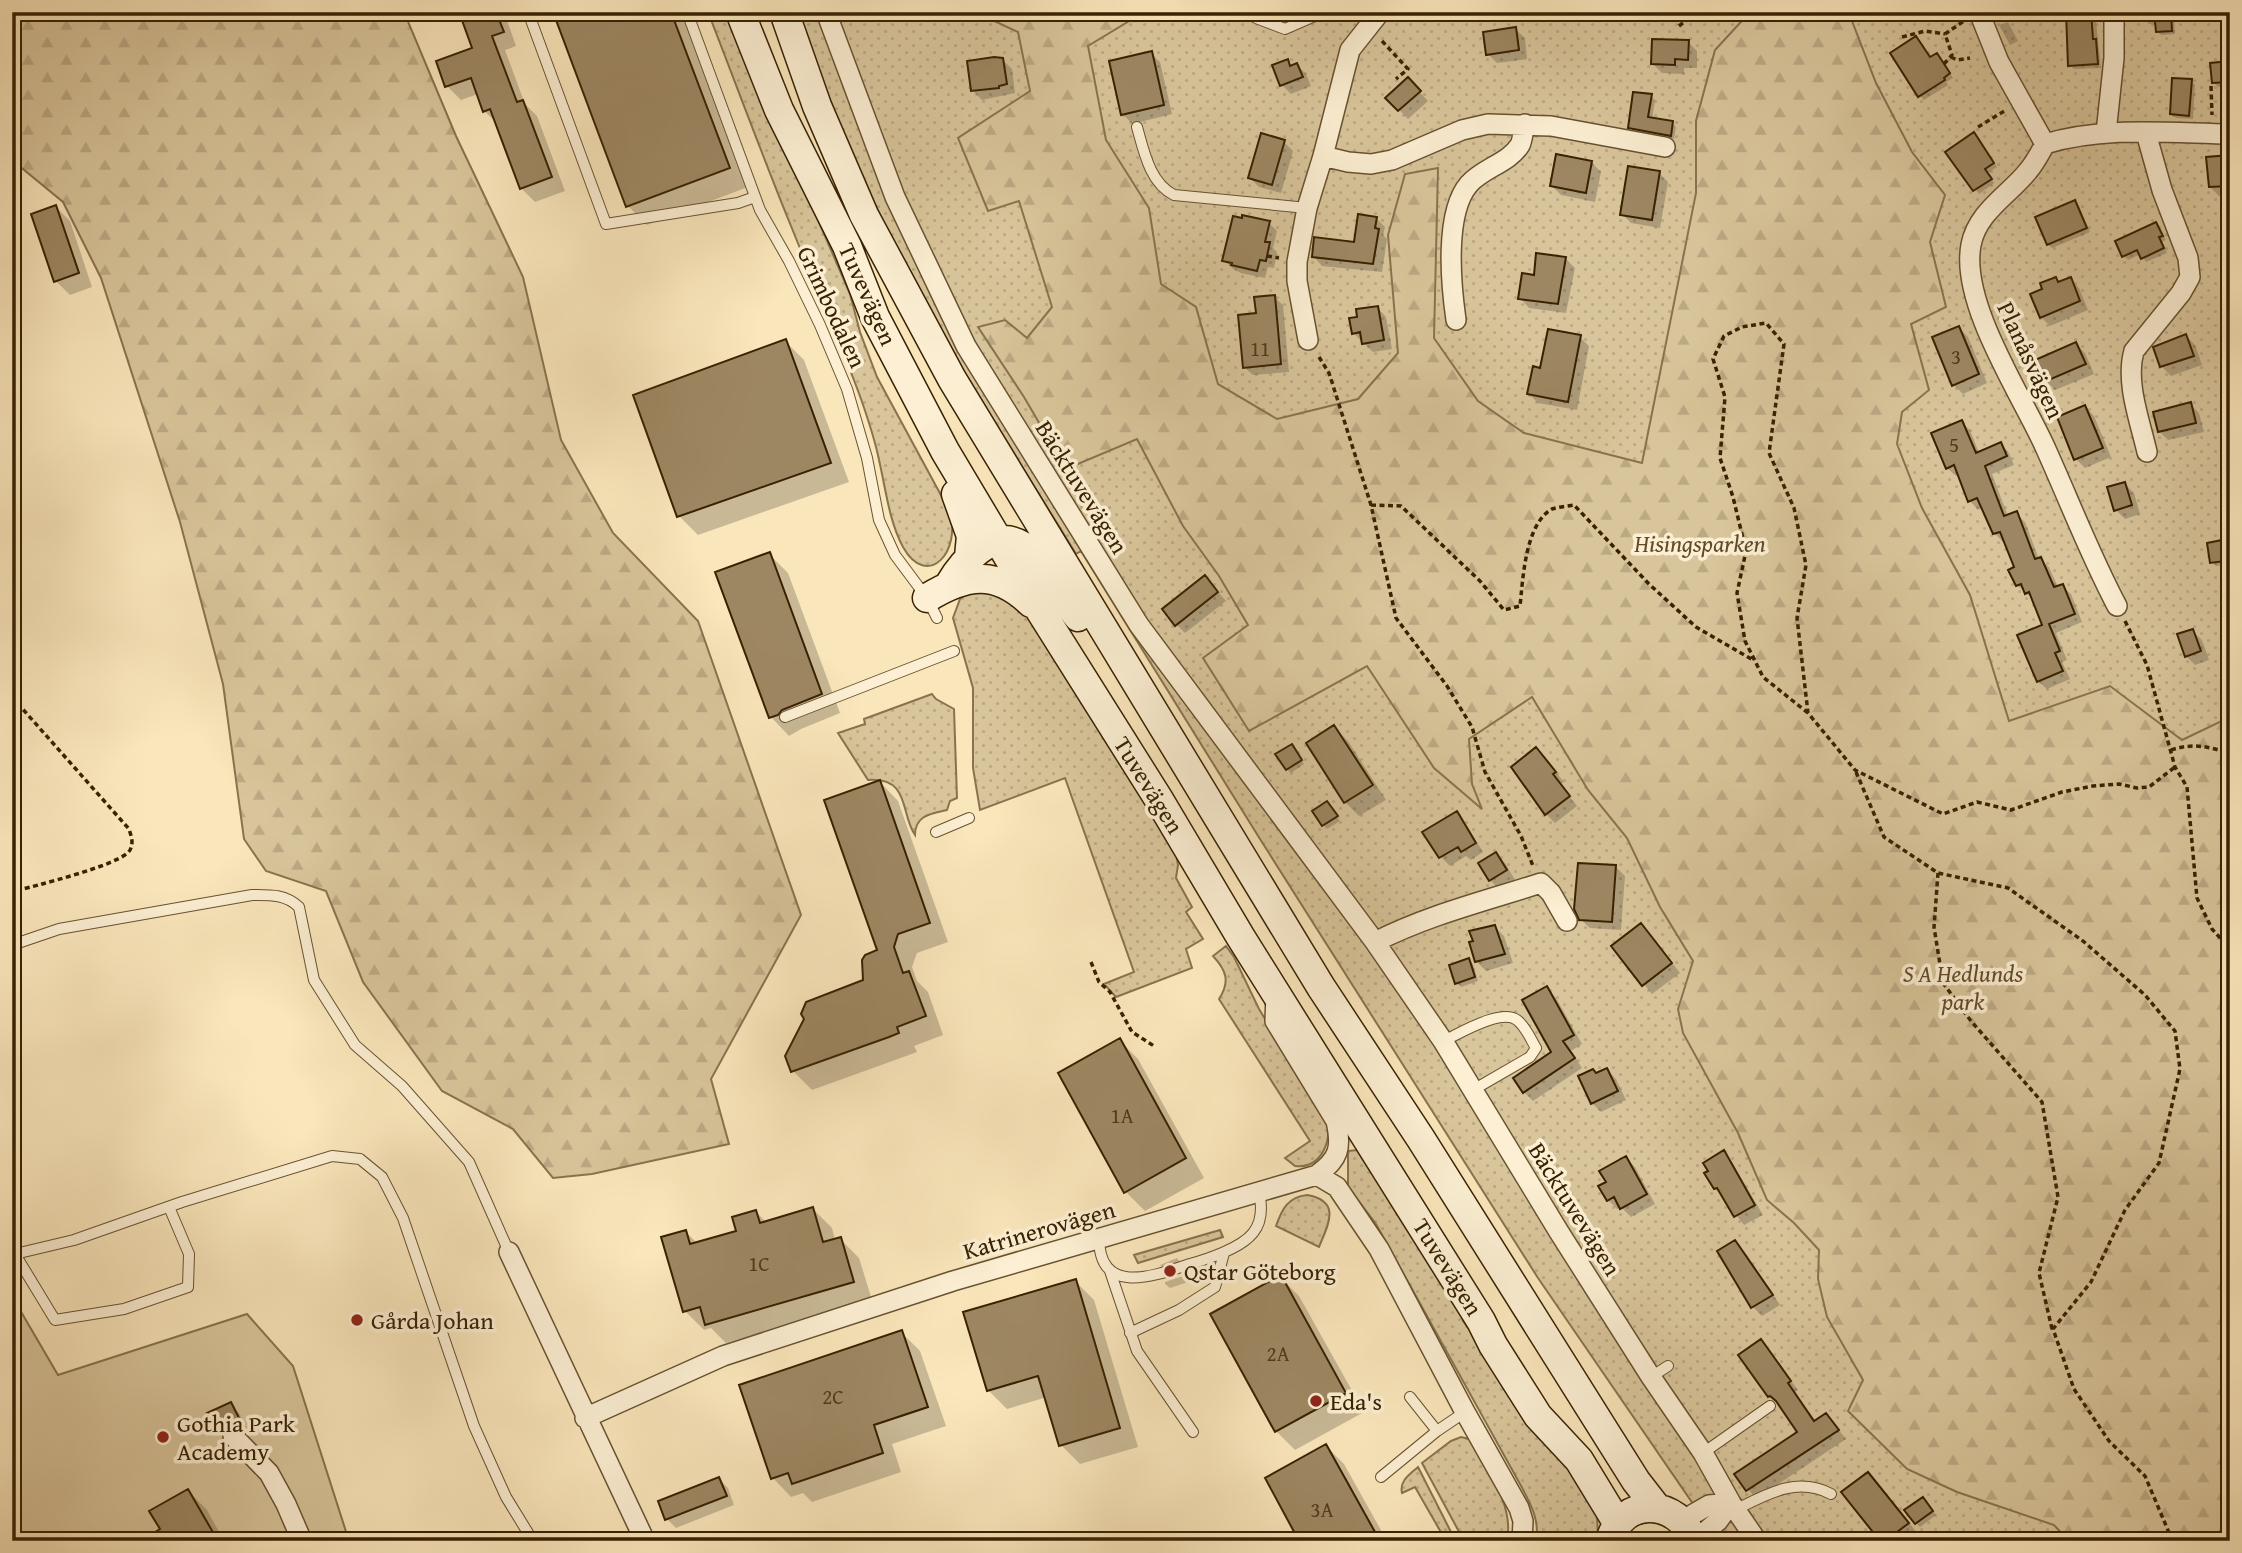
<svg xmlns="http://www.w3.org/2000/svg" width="2242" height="1553" font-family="'Gentium Book Plus',serif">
	<defs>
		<pattern id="grass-dots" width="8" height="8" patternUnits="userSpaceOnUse" patternTransform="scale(1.75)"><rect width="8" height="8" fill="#d9c59b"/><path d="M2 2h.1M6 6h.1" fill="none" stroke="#bba984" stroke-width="1.8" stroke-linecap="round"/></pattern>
		<pattern id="forest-firs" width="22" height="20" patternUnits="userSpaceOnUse" patternTransform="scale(1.75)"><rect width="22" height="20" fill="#d9c59b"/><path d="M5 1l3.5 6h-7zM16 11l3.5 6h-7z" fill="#bba984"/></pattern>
	</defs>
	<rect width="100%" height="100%" fill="#fae6bb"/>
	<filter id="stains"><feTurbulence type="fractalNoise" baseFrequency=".00286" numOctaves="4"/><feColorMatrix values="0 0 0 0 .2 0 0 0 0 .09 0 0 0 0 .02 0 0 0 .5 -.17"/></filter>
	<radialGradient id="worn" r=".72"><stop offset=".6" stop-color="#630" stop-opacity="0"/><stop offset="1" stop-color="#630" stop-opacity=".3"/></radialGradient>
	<!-- grass -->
	<path fill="url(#grass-dots)" stroke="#88734e" stroke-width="2" d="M708 12H730L751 65 850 294 860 332 877 377 949 510C963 552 927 590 903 547 889 521 886 490 879 460 875 440 868 419 861 399 840 341 814 284 791 226 762 155 736 84 708 12Z
		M798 12H2230V1541H1709L1713 1533 1538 1278 1260 839 1081 551 1076 554C1018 459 955 366 905 266 864 185 827 99 798 12Z
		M994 590 1028 616 1176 853 1178 865 1176 878 1192 907 1186 912 1203 939 1186 949 1192 968 1116 997 1104 984 1134 972 1065 778 980 810 973 768V688L953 618 960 599 966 593Z
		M932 694 936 699 954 709 957 798 950 801 947 810C931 814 915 815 915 835 900 814 911 777 868 780L838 733 865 724 864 719Z
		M1226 946 1234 957 1259 1009 1327 1120C1332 1142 1321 1169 1295 1166L1285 1158 1310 1141 1219 999C1230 982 1227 971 1213 956Z
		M1357 1150 1461 1312 1463 1321 1566 1457 1597 1512 1598 1541H1536C1540 1519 1530 1503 1520 1484L1376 1224 1348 1187V1154L1349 1151Z
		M1307 1195C1342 1201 1328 1225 1319 1247L1276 1226C1282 1209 1288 1197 1307 1195Z
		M1220 1230 1223 1237 1138 1263 1134 1255Z
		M1461 1437 1469 1439 1473 1443C1489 1474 1514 1505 1507 1541H1464L1422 1463 1451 1441Z
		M1418 1467 1453 1536 1456 1541H1446L1415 1487 1402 1493C1399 1481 1410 1474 1418 1467Z"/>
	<!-- forest -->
	<path fill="url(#forest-firs)" stroke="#88734e" stroke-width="2" d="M12 12H404L456 136 523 277 561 440 613 533 698 621 801 915 711 1079 729 1144 592 1174 553 1178 513 1129 442 1091 363 982 326 891 266 871 244 839 223 684 180 522 101 278 63 202 12 160Z
		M975 12H1144L1088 46 1106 140 1149 208 1161 284 1196 307 1218 384 1277 419 1358 399 1398 353 1388 235 1405 174 1438 168 1434 338 1478 401 1524 433 1642 463 1696 193V121L1715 50 1750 12H1841L1852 21 1876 83 1912 152 1945 195 1930 242 1946 307 1911 324 1929 390 1902 412 1897 444 1922 508 1970 595 2009 721 2110 686 2182 740 2230 717V1541H2069L2054 1525 1957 1492 1907 1469 1848 1411 1863 1380 1827 1317 1818 1279 1819 1250 1794 1223 1767 1200 1738 1133 1683 1033 1678 1009 1693 961 1660 907 1627 838 1588 790 1532 697 1469 739 1472 784 1482 809 1434 768 1367 666 1249 731 1203 658 1248 625 1219 576 1183 526 1137 439 1066 469 1024 397 978 327 1005 320 1027 338 1052 307 1019 201 988 211 958 138 1030 91 1018 32Z"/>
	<!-- garden -->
	<path fill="#d9c59b" stroke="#88734e" stroke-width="2" d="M20 1310 58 1375 247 1314 293 1366 349 1541H12V1313Z"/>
	<!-- shadow -->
	<path fill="#0003" d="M461 12H504L516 46 505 50 525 104 537 116 565 191 535 202 521 188 497 123 484 111 478 94 461 100 447 86 475 49Z
		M555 12H682L748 187 647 225 628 206Z
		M2067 12H2095L2101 68 2074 69 2070 65Z
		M2145 12H2174L2175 34 2161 35 2157 31V23L2149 24 2145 19Z
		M2008 22 2018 41 2010 45 1999 25Z
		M1515 29 1525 38 1527 59 1497 63 1488 54Z
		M1916 38 1931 59H1941L1953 78 1946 82 1948 85 1924 100 1920 96Z
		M1688 42 1697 51V68H1684V74L1662 73 1653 64Z
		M1151 53 1160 62 1172 114 1132 124 1123 114Z
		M2230 56V85L2218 87 2214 83 2212 65 2221 64 2220 57Z
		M1003 60 1012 69 1015 93 982 100 973 91Z
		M1287 61 1293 67 1297 65 1306 74 1311 86 1291 94 1282 85Z
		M1408 80 1428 101 1408 119 1388 98Z
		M2191 81 2195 85 2193 119 2176 118 2172 114Z
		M1651 96 1655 100 1652 120 1672 123 1676 127 1674 139 1634 131 1630 127Z
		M1978 139 1997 167 1988 173 1994 183 1979 194 1948 152Z
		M1284 142 1293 151 1281 193 1259 187 1250 178Z
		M2230 157V195L2219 196 2210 187Z
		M1592 163 1601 172 1595 202 1561 195 1552 186Z
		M1659 173 1668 182 1660 228 1631 223 1622 214Z
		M2075 202 2079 206 2090 232 2052 248 2048 244Z
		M56 207 70 221 92 287 70 295 56 281Z
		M1376 218 1385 227 1383 235 1387 239 1382 272 1322 266 1314 257 1355 244Z
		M1269 223 1277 231 1273 248 1277 252 1274 268 1268 267 1265 278 1241 273 1232 268 1224 260Z
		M2156 224 2166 240 2162 242 2167 253 2146 262 2141 254 2128 260 2124 256Z
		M1566 259 1575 268 1566 313 1529 308 1520 298 1536 277Z
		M2055 279 2060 283 2070 279 2079 288 2088 310 2050 326 2041 317 2045 290Z
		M1274 297 1283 305 1289 372 1253 375 1244 367 1258 314Z
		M1377 307 1386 317 1392 349 1373 352 1353 333Z
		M1959 328 1968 337 1987 383 1963 394 1954 385Z
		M2186 336 2195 345 2202 365 2171 376 2162 367 2155 348Z
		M1580 337 1589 346 1577 410 1538 403 1529 394 1541 370Z
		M785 341 804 360 849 482 698 535 679 516Z
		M2076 344 2085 353 2094 374 2055 390 2046 381Z
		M2190 404 2199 413 2204 432 2168 440 2159 431Z
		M2085 407 2094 416 2111 457 2085 468 2076 459Z
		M1961 422 1970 430 1979 453 2001 444 2009 453 2014 465 1992 474 2008 516 2016 513 2025 522 2039 559 2049 567 2058 587 2062 586 2071 594 2082 622 2056 633 2067 660 2062 662 2070 679 2047 689 2038 681 2044 626 2034 600 2017 585 2016 568 2005 541 2003 542 1994 533 1983 507 1978 510 1970 501 1959 475 1956 476 1947 468Z
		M2227 483H2230V509L2228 507Z
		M2125 484 2134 493 2140 514 2125 519 2116 510Z
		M2221 542 2225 546 2228 564 2216 566 2212 562Z
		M769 554 788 573 840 713 801 729 789 736 771 717Z
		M1205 577 1226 601 1185 633 1176 624Z
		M2192 631 2202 640 2209 660 2195 665 2186 656Z
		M1334 727 1348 741 1386 800 1359 816 1345 802 1309 743Z
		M1295 750 1304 764 1291 773 1287 769Z
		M1545 759 1564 782 1560 784 1577 806 1555 823 1546 814Z
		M880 782 898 801 948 942 917 953 912 967 917 981 928 992 943 1035 914 1046 917 1052 909 1055 812 1090 793 1071 865 981 879 951Z
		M1331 807 1340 821 1327 829 1323 825Z
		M1456 814 1465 823 1483 852 1471 860 1466 856 1450 866 1441 857Z
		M1496 854 1505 863 1515 880 1499 889 1490 880Z
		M1616 867 1625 876 1621 930 1590 928 1580 919Z
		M1495 927 1504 936 1513 963 1486 971 1477 962 1471 943Z
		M1650 934 1680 973 1652 994 1614 947Z
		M1469 960 1473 964 1478 981 1461 987 1457 983Z
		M1547 989 1556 998 1582 1044 1571 1051 1582 1068 1533 1101 1524 1092 1554 1052Z
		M1119 1040 1138 1059 1204 1178 1145 1211 1126 1192Z
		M1607 1070 1616 1079 1626 1100 1601 1112 1592 1103 1597 1075Z
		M1723 1153 1732 1162 1763 1215 1744 1225 1715 1188Z
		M1626 1158 1635 1167 1655 1204 1631 1217 1621 1207 1617 1209 1608 1200 1601 1187 1608 1183Z
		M813 1209 832 1228 835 1240 840 1239 859 1258 872 1300 726 1343 711 1328 704 1330 685 1311 663 1238 686 1232 697 1243 738 1232 756 1212 767 1223Z
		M1735 1242 1744 1251 1780 1305 1762 1316 1753 1307 1720 1252Z
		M1177 1258 1182 1264 1164 1269 1160 1265Z
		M1183 1276 1188 1282 1170 1288 1165 1284V1282Z
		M1280 1277 1299 1296 1364 1412 1295 1450 1276 1431Z
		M1075 1281 1094 1300 1138 1447 1080 1464 1061 1445 1047 1397 1007 1409 988 1390Z
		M901 1332 920 1351 946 1426 892 1444 901 1472 812 1502 803 1493 791 1497 773 1478Z
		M1761 1341 1798 1390 1795 1392 1816 1422 1826 1415 1846 1439 1756 1499 1737 1474 1800 1433 1779 1403 1769 1396Z
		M230 1404 239 1413 247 1430 226 1440 217 1431Z
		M1326 1446 1344 1464 1387 1541H1301Z
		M1868 1474 1882 1488 1921 1538 1918 1541H1882Z
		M719 1479 728 1488 734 1505 676 1528 667 1519Z
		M188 1491 207 1510 224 1541H144L163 1530Z
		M1927 1503 1936 1515 1920 1527 1916 1523Z"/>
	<!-- building -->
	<path fill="#9d8762" stroke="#382101" stroke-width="2" d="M459 12H496L504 32 492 36 517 102 523 100 552 177 520 189 490 109 483 112 471 78 445 87 436 61 472 48Z
		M553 12H671L730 168 626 207Z
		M2066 12H2091L2093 39H2096L2098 64 2068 66Z
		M2154 12H2171L2172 31 2156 32Z
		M1516 27 1519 50 1486 55 1483 32Z
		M1916 36 1930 57 1937 53 1950 73 1944 78 1945 80 1918 97 1890 53Z
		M1652 39 1689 40 1688 60 1675 59V65L1651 64Z
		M1152 51 1164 105 1121 115 1109 61Z
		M994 57 1003 58 1007 84 999 86V88L971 91 967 61Z
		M1288 59 1290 66 1297 63 1303 77 1280 86 1272 65Z
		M2230 61V82L2212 83 2210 63Z
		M1408 77 1421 91 1398 111 1385 98Z
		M2172 78 2192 79 2189 116 2170 114Z
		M1633 92 1652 94 1648 117 1673 121 1671 136 1628 128Z
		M1974 132 1994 163 1985 169 1992 179 1973 191 1945 152Z
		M1261 133 1285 140 1272 185 1248 178Z
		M1556 154 1592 161 1586 193 1550 186Z
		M2230 155V186L2209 187 2206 157Z
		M1628 166 1660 171 1652 220 1620 215Z
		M2075 200 2087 228 2047 245 2035 217Z
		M56 205 79 273 54 282 31 214Z
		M1358 214 1377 217 1375 228 1379 229 1373 264 1312 257 1314 237 1354 242Z
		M1242 215 1270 221 1265 242H1270L1266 261 1260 260 1257 271 1231 265 1232 263 1222 261 1233 216 1242 218Z
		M2156 222 2163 236 2159 237 2164 248 2141 259 2137 250 2122 257 2115 241Z
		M1536 253 1566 257 1558 304 1518 299 1522 273 1534 275Z
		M2056 277 2058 282 2071 277 2080 301 2040 318 2030 294 2042 289 2040 283Z
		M1275 295 1281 364 1243 368 1238 315 1256 313 1254 297Z
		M1378 306 1384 340 1362 344 1360 332 1352 334 1349 318 1357 317 1356 309Z
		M1959 326 1979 374 1952 386 1932 337Z
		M1548 329 1581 335 1568 402 1527 394 1533 366 1540 368Z
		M2186 334 2194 356 2160 367 2153 347Z
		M786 339 831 463 677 517 633 395Z
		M2076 342 2086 364 2044 382 2035 360Z
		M2191 402 2196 423 2158 432 2153 412Z
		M2085 405 2103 448 2074 460 2057 417Z
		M1962 420 1976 453 2001 442 2007 456 1985 466 2004 516 2017 511 2035 559 2041 557 2054 587 2063 584 2075 614 2049 624 2060 651 2055 653 2063 671 2037 682 2017 635 2042 625 2029 592 2025 594 2021 584 2016 586 2008 570 2014 567 2000 532 1993 534 1977 498 1968 502 1954 465 1946 469 1931 433Z
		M2125 482 2132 505 2114 511 2107 487Z
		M2222 540 2225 561 2210 563 2207 543Z
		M770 552 822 694 782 710 778 715 769 718 715 572Z
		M1205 575 1218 592 1175 626 1162 609Z
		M2193 629 2201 651 2185 657 2177 634Z
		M1334 725 1373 785 1344 803 1306 743Z
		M1292 744 1302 760 1286 770 1275 754Z
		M1536 747 1556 772 1553 774 1570 796 1545 815 1511 767Z
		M880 780 930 923 898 934 894 947 903 973 909 971 926 1016 897 1027 899 1033 889 1037 791 1072 785 1056 804 1019 801 1014 806 1002 863 980 862 960 865 955 877 950 824 800Z
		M1327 801 1338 816 1322 826 1312 811Z
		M1457 811 1476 843 1461 852 1458 847 1439 858 1422 832Z
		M1496 852 1507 870 1489 881 1478 863Z
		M1578 863 1616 865 1612 922 1579 920 1574 909Z
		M1641 923 1672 963 1642 986 1611 946Z
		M1495 925 1505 954 1475 962 1469 942 1473 941 1469 931Z
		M1469 958 1475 977 1455 984 1449 965Z
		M1547 986 1574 1035 1563 1041 1575 1058 1523 1093 1513 1078 1551 1052 1522 1000Z
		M1120 1038 1186 1158 1124 1193 1058 1073Z
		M1607 1068 1618 1091 1591 1104 1578 1076 1593 1069 1596 1073Z
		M1724 1150 1755 1205 1734 1217 1717 1188 1714 1189 1704 1173 1708 1171 1703 1163Z
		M1626 1156 1647 1194 1620 1209 1614 1197 1607 1201 1598 1186 1606 1182 1599 1171Z
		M813 1207 823 1242 841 1237 854 1282 705 1325 700 1307 683 1312 661 1237 686 1230 690 1244 736 1231 732 1217 756 1210 760 1223Z
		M1735 1240 1773 1295 1751 1308 1717 1251Z
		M1281 1275 1346 1393 1275 1432 1210 1314Z
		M1076 1279 1120 1428 1059 1446 1038 1376 987 1391 963 1312Z
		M902 1330 928 1407 874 1425 883 1453 792 1484 788 1473 771 1479 739 1385Z
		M1761 1339 1791 1381 1788 1383 1814 1421 1826 1413 1839 1430 1746 1491 1734 1474 1797 1432 1776 1401 1770 1396 1768 1397 1738 1355Z
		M231 1402 240 1420 216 1432 207 1413Z
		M1326 1444 1380 1541H1299L1265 1478Z
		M1868 1472 1909 1523 1885 1541H1880L1841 1492Z
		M719 1477 727 1496 665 1520 658 1501Z
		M188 1489 218 1541H140L160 1529 149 1511Z
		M1923 1497 1933 1511 1915 1524 1904 1510Z"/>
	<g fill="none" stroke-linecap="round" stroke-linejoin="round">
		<defs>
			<path id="service" d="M528 12 606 224 738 203 755 197
				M687 12 760 210 789 261 820 325 847 389 867 458 879 520 895 555 927 598 937 618
				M1253 12 1256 18 1285 29 1324 12
				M1137 127C1144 152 1150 183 1174 195L1307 208
				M785 717 954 651
				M936 832 969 818
				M12 945 59 929 252 895C270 895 285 894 299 907L314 980 355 1045 402 1086 469 1162 509 1252
				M1443 1041C1459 1034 1501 1008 1517 1020 1526 1027 1530 1038 1536 1048L1530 1057 1473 1090
				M169 1207 189 1254 188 1287 124 1309 55 1320 15 1254 74 1240 182 1202 332 1156 360 1159 382 1177 403 1218 474 1426 506 1497 533 1541
				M1099 1237C1099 1297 1154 1276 1190 1264 1208 1259 1241 1248 1253 1233 1263 1221 1262 1205 1259 1191
				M1110 1271 1137 1351 1193 1432
				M1130 1333 1179 1310 1215 1287 1224 1253
				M1651 1377 1668 1366
				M1410 1397 1437 1431
				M1703 1453 1770 1406
				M1381 1477 1437 1431 1465 1412
				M1735 1510C1767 1494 1797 1476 1831 1494"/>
			<path id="minor" d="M826 12 895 197 966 346 1139 625 1375 942 1443 1041 1559 1232 1651 1377 1703 1453 1731 1503 1757 1541
				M1979 12 1999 62 2045 144C2104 126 2169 133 2230 134
				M2106 133 2114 58V12
				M2146 133 2162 190 2188 258 2190 277 2181 293 2134 351C2125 382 2140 421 2147 452
				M2045 144C2040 153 2035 163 2028 171 2009 195 1977 212 1971 245 1960 303 2021 394 2045 447 2069 500 2090 555 2117 606
				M1323 156 1348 162 1371 164 1392 160 1462 130 1488 124 1551 126 1665 147
				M1456 320C1451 285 1444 213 1469 184 1483 168 1509 163 1520 145 1523 139 1523 130 1525 124
				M1308 340 1297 281V262L1307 208 1323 156 1350 50 1380 12
				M1375 942C1428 915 1485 901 1541 883L1551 893 1567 921
				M1317 1175 1337 1187 1379 1249 1465 1412 1519 1508 1523 1521 1522 1541
				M509 1252 645 1541
				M585 1418 723 1356 953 1281 1317 1175C1339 1159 1342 1148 1336 1121L1275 1021 1276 994
				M233 1436 269 1473 286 1504 302 1541
				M1683 1520 1709 1505 1731 1503
				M1694 1541 1718 1521 1731 1503"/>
			<path id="secondary" d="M740 12 779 110 847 246 875 317 945 451 1041 612 1158 798 1240 936 1481 1321 1493 1345 1538 1416 1579 1460 1618 1524
				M784 12 817 106 864 215 952 379 1321 987 1421 1139 1636 1481 1657 1508
				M956 494 971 536 969 557
				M949 585C962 563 991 527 1021 545 1039 557 1064 599 1078 617
				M927 598C966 574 996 569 1031 603
				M1610 1541C1622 1495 1679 1499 1694 1541"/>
		</defs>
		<!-- service casing -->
		<use href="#service" stroke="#685230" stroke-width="12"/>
		<!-- minor casing -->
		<use href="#minor" stroke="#685230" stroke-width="22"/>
		<!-- secondary casing -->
		<use href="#secondary" stroke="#382101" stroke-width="31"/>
		<!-- path -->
		<path stroke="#382101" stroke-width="3.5" stroke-dasharray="5 3.5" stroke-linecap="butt" d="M1679 26 1697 12
			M1902 37 1925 31 1945 34
			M1382 41 1408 69 1396 79
			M1951 57 1957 60 1970 58
			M1944 64 1952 55 1945 34 1964 21
			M2211 86 2212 115
			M1978 127 2006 110
			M1267 256 1279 258
			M1319 357 1329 373 1371 505 1396 618 1447 686 1472 727 1485 772 1521 836 1533 866
			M1371 505 1401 506 1480 581 1504 610 1520 606C1523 579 1525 524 1552 509 1558 507 1568 506 1574 505L1649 584 1696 627 1753 660
			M2125 621 2147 665 2175 767 2187 787 2197 898 2212 929 2230 949
			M12 697 129 829C131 836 134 842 130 850 122 865 33 886 12 892
			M1808 713 1763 677 1745 641 1737 593 1746 551 1733 497 1720 458 1725 397 1713 359 1724 336 1742 327 1766 323 1784 344 1769 453 1794 508 1806 565 1797 618 1808 713 1855 770 1943 814 1977 802 2011 810 2062 792 2093 786 2119 784 2137 788 2149 787 2175 767
			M2171 750C2192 743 2209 746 2230 754
			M1856 772 1884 837 1938 873 2008 888 2083 941 2145 995 2175 1031 2180 1069 2159 1163 2125 1210 2091 1282 2053 1329 2074 1389 2109 1441 2145 1476 2170 1535 2175 1541
			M1938 873 1934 927 1943 983 1971 1021 2042 1102 2058 1197 2039 1273 2052 1329
			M1091 962 1099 982 1110 992 1132 1032 1154 1046"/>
		<!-- service -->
		<use href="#service" stroke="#fcefd3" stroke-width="10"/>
		<!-- minor -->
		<use href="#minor" stroke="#fcefd3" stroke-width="19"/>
		<!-- secondary -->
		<use href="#secondary" stroke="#fcefd3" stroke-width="28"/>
	</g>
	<!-- markers -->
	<g fill="#8f2418" stroke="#fcefd3" stroke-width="2.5">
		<circle cx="1170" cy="1271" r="7"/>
		<circle cx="357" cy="1320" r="7"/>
		<circle cx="1316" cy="1401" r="7"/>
		<circle cx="163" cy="1437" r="7"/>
	</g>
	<g text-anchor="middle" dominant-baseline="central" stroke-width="7" stroke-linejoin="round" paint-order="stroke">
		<!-- number labels -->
		<g font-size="21" fill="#513a19">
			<text x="1260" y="348">11</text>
			<text x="1956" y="356">3</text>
			<text x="1954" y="444">5</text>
			<text x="1122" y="1115">1A</text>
			<text x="759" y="1263">1C</text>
			<text x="1278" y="1353">2A</text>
			<text x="833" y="1396">2C</text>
			<text x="1322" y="1509">3A</text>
		</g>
		<!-- street labels -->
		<g font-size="24" fill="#382101" stroke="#fcefd3">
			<text transform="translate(868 294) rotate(66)">Tuvevägen</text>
			<text transform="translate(832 307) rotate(65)">Grimbodalen</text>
			<text transform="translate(2031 360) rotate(65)">Planåsvägen</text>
			<text transform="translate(1082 487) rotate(58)">Bäcktuvevägen</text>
			<text transform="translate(1149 785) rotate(58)">Tuvevägen</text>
			<text transform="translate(1575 1209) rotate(58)">Bäcktuvevägen</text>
			<text transform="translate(1039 1230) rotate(-16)">Katrinerovägen</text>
			<text transform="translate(1448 1267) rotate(58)">Tuvevägen</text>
		</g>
		<!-- park labels -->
		<g font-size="24" font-style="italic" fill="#604a28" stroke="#fcefd3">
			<text x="1700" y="543">Hisingsparken</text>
			<text x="1963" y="973">S A Hedlunds<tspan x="1963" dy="28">park</tspan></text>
		</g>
		<!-- poi labels -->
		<g font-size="24" fill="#382101" stroke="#fcefd3" text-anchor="start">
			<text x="1184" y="1271">Qstar Göteborg</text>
			<text x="371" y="1320">Gårda Johan</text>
			<text x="1330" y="1401">Eda's</text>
			<text x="177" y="1423">Gothia Park<tspan x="177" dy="28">Academy</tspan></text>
		</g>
	</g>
	<!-- margin -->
	<rect width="2242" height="1553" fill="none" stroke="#fae6bb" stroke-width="42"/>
	<rect x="14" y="14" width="2214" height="1525" fill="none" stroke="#382101" stroke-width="3.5"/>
	<rect x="21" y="21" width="2200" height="1511" fill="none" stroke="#382101" stroke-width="2"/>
	<rect width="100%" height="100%" filter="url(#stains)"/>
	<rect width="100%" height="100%" fill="url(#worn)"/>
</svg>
